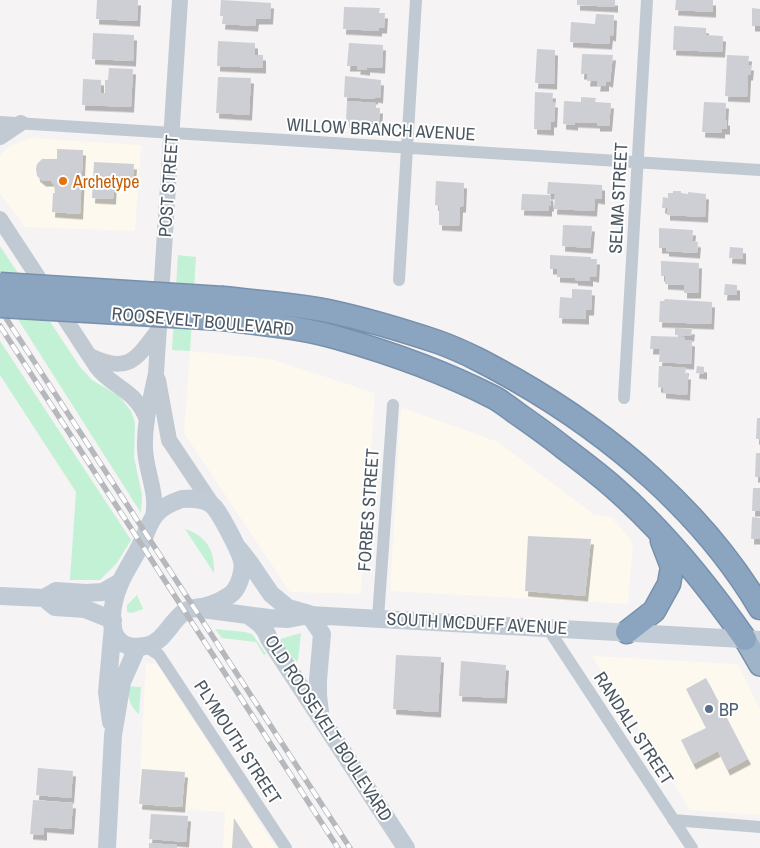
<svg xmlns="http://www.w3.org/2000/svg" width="760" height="848" font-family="'Archivo Narrow',sans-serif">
	<defs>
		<filter id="shadow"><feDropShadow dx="3" dy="5.5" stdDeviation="0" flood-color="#0004"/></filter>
	</defs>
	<rect width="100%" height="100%" fill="#f5f3f3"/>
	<!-- commercial -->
	<path fill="#fdf9ef" d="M30 138 141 145 135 231 25 227 0 193V156L8 147Z
		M190 351 272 359 375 393 361 594 290 592 184 433Z
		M401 407 498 442 593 514 611 517 633 542 628 604 390 591Z
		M592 656 738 664 760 710V815L690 810Z
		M146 663 157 664 276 848H223L225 812 138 807Z"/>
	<!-- green -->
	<path fill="#c3f1d5" d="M0 246 80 367 92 380 119 396 131 411 135 423 134 457 142 495 141 513 0 291Z
		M178 255 196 257 190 351 172 350Z
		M0 341 131 540 117 563 100 580H70L76 492 0 375Z
		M185 529C207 536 215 551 214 573Z
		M137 595 143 609 132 613 127 612V605Z
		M215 629 245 632 252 634 266 654 264 655 256 642 222 638Z
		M301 633 298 660 297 662 277 640Z
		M128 686 141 687 139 714C130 707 128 698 128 686Z"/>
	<!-- building -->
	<path fill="#cdcfd5" filter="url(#shadow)" d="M97 0H138L137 21 96 19Z
		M221 0 271 3 270 19H256L255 26 222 24 223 16H220Z
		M577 0H615V7L577 5Z
		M676 0H713V12L675 10Z
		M344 7 380 8 379 13H385L384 28H379V31L343 29Z
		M752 8 760 9V26H752Z
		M596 14 614 15 613 36 610 35 609 44 570 42 571 22 595 24Z
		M674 26 706 28V35L723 36 722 52 673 50Z
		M93 33 134 35 133 61 92 59Z
		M218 41 255 43V55H263V68L217 66Z
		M349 43 383 45 382 68 367 67V70L357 69 358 66H347Z
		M537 49 555 50 554 84 535 83Z
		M582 54 613 55 610 82 606 81V86H597L598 81H587L588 74H581Z
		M727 55 749 56 748 65H751L750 75H748L747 97 725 96Z
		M109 68 133 69 131 107 82 105 83 79 101 80V93H105V80H108Z
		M345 76 381 80 380 98 375 97V99L344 97Z
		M218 77 251 78 249 115 216 113Z
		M535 92 553 93 552 102H555L554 122H551V130L534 129Z
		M581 97 596 98 595 102 611 103 609 126H597V123L575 122V125L563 124 564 101 581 102Z
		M347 101 376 103V108H380L379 123 346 122Z
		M704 102 726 103 725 120H727V129H722V133L702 132Z
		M57 149 83 150 80 214 52 212 53 193H55L54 185 51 181H43L37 176 36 169 37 164 42 159H57Z
		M94 162 134 164 133 177H114L113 199 92 198Z
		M436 181 464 183 463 207H460L459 226 439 225V206L435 205Z
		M548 182 602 185V199L595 198 594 211 554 209 555 194H547Z
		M673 191H681V193L688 194V192L706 194 705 217 667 215V208H662L663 197 668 198V193H673Z
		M522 194 550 195 551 206H549V211L521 210Z
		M563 225 592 226 590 248 562 246Z
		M659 228 693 230 692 241 698 242 697 253 666 251V248H659Z
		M730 247 743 248V259L729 258Z
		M550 255 591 257V259H597L596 277 590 276V281L575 280V278L557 277V269H550Z
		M661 261 699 263 698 293H684V285L665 284V276H661Z
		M725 284 737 285V295H724Z
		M572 289 592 290 591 310H586V319L559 318 560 297 572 298Z
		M665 299 712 302 711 324 659 322 660 301H664Z
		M675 328 692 329 691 336 675 335Z
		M651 336 685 337V340L692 341 691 364 659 362 660 349H650Z
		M659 366 686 368 685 374H688L687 395 663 393V388L658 387Z
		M697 366 704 367V374L696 373Z
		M757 418H760V439H756Z
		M756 453H760V477H755Z
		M753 488H760V511H752Z
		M752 517 760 518V539H751Z
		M528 536 591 539 585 596 525 591Z
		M396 655 441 657 438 712 393 709Z
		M461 661 506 665 504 698 459 696Z
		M706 678 748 759 727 770 718 751 693 764 681 740 706 728 686 689Z
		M38 768 73 771 71 798 36 795Z
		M142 769 185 772 182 807 139 804Z
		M33 800 73 803 71 829 44 827V835L30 834Z
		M151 814 188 816 186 842 149 839Z
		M234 818 253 848H232Z
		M149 843 177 845V848H149Z"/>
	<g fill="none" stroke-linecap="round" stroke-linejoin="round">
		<defs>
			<path id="trunk" d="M745 639 760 665"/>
			<path id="motorway" d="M223 298C258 302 294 304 328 311 365 319 402 330 438 342 466 352 491 366 516 380 612 435 703 512 760 608
				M223 319C261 324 301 327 338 338 391 353 444 372 493 397 501 401 508 407 515 412 532 424 548 435 564 448 580 460 596 472 611 485 663 530 706 583 745 639
				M627 632 654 611 669 584 672 567 662 541"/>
		</defs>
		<!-- trunk casing -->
		<use href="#trunk" stroke="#7690ad" stroke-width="24"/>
		<!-- motorway casing -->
		<use href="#motorway" stroke="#7690ad" stroke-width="25"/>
		<!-- minor -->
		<path stroke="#c1cad2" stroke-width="12" d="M0 122 760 170
			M399 280 416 0
			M624 398 647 0
			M378 618 393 405
			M547 627 692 848
			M141 647 150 649 159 655 286 848
			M673 820 760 827"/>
		<!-- tertiary -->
		<path stroke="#c1cad2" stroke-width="16" d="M0 137 21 123
			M0 219 96 366C112 388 136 389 147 420
			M90 356C129 375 137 358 159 329
			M158 380 169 440 213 506
			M153 517C158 493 146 472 145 449 144 423 151 398 156 373L180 0"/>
		<!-- secondary -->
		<path stroke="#c1cbd6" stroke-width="18" d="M182 499C192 498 207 499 214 507 221 515 240 551 242 561 244 569 240 583 235 590 229 598 212 605 202 607 196 608 189 608 184 612 170 622 163 644 145 646 102 653 109 607 121 581 127 568 135 557 141 544 146 534 149 522 156 514 163 506 173 502 182 499Z
			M239 549 250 563 271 594 288 608 309 614
			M0 596 44 598 56 591 86 593 103 592 120 582
			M44 598 55 607 85 609 113 620
			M194 608 269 618 288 619 309 615 760 640
			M309 615 322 634 318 680V695L320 712
			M249 616C259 623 265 627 269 639L406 848
			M111 722 107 692 113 626
			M107 848 113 735 122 682 137 648"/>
		<!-- trunk -->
		<use href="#trunk" stroke="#9fb4c9" stroke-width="21"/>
		<!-- motorway -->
		<use href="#motorway" stroke="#8ba5c1" stroke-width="22"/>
		<defs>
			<path id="rail" d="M0 309 350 848
				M0 326 338 848"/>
		</defs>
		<!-- rail casing -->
		<use href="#rail" stroke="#b5b8bd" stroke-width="5.5"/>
		<!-- rail -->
		<use href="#rail" stroke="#fff" stroke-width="4" stroke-dasharray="11" stroke-linecap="butt"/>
		<defs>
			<path id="motorway-bridge" d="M0 284 223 298
				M0 306 223 319"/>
		</defs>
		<!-- motorway-bridge casing -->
		<use href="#motorway-bridge" stroke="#7690ad" stroke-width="25" stroke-linecap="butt"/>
		<!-- motorway-bridge -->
		<use href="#motorway-bridge" stroke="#8ba5c1" stroke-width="22"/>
	</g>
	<!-- markers -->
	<circle fill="#e8710a" stroke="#fff" stroke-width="2" cx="63" cy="181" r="5"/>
	<circle fill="#5c6f8a" stroke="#fff" stroke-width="2" cx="709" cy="709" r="5"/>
	<g text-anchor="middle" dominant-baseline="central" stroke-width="4" stroke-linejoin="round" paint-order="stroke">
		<!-- street labels -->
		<g font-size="18" fill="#4a5661" stroke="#fff">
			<text transform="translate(381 129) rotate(3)">WILLOW BRANCH AVENUE</text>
			<text transform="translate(168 186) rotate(-86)">POST STREET</text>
			<text transform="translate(618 198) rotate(-87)">SELMA STREET</text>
			<text transform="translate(203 321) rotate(5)">ROOSEVELT BOULEVARD</text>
			<text transform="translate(368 510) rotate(-86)">FORBES STREET</text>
			<text transform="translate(477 623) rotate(3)">SOUTH MCDUFF AVENUE</text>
			<text transform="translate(329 728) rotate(57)">OLD ROOSEVELT BOULEVARD</text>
			<text transform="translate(634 728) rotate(57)">RANDALL STREET</text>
			<text transform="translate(238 742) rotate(57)">PLYMOUTH STREET</text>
		</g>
		<!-- food labels -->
		<g font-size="18" fill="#c56008" stroke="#fff" text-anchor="start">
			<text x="73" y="181">Archetype</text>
		</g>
		<!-- service labels -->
		<g font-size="18" fill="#4e5e75" stroke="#fff" text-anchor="start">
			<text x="719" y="709">BP</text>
		</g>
	</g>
</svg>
